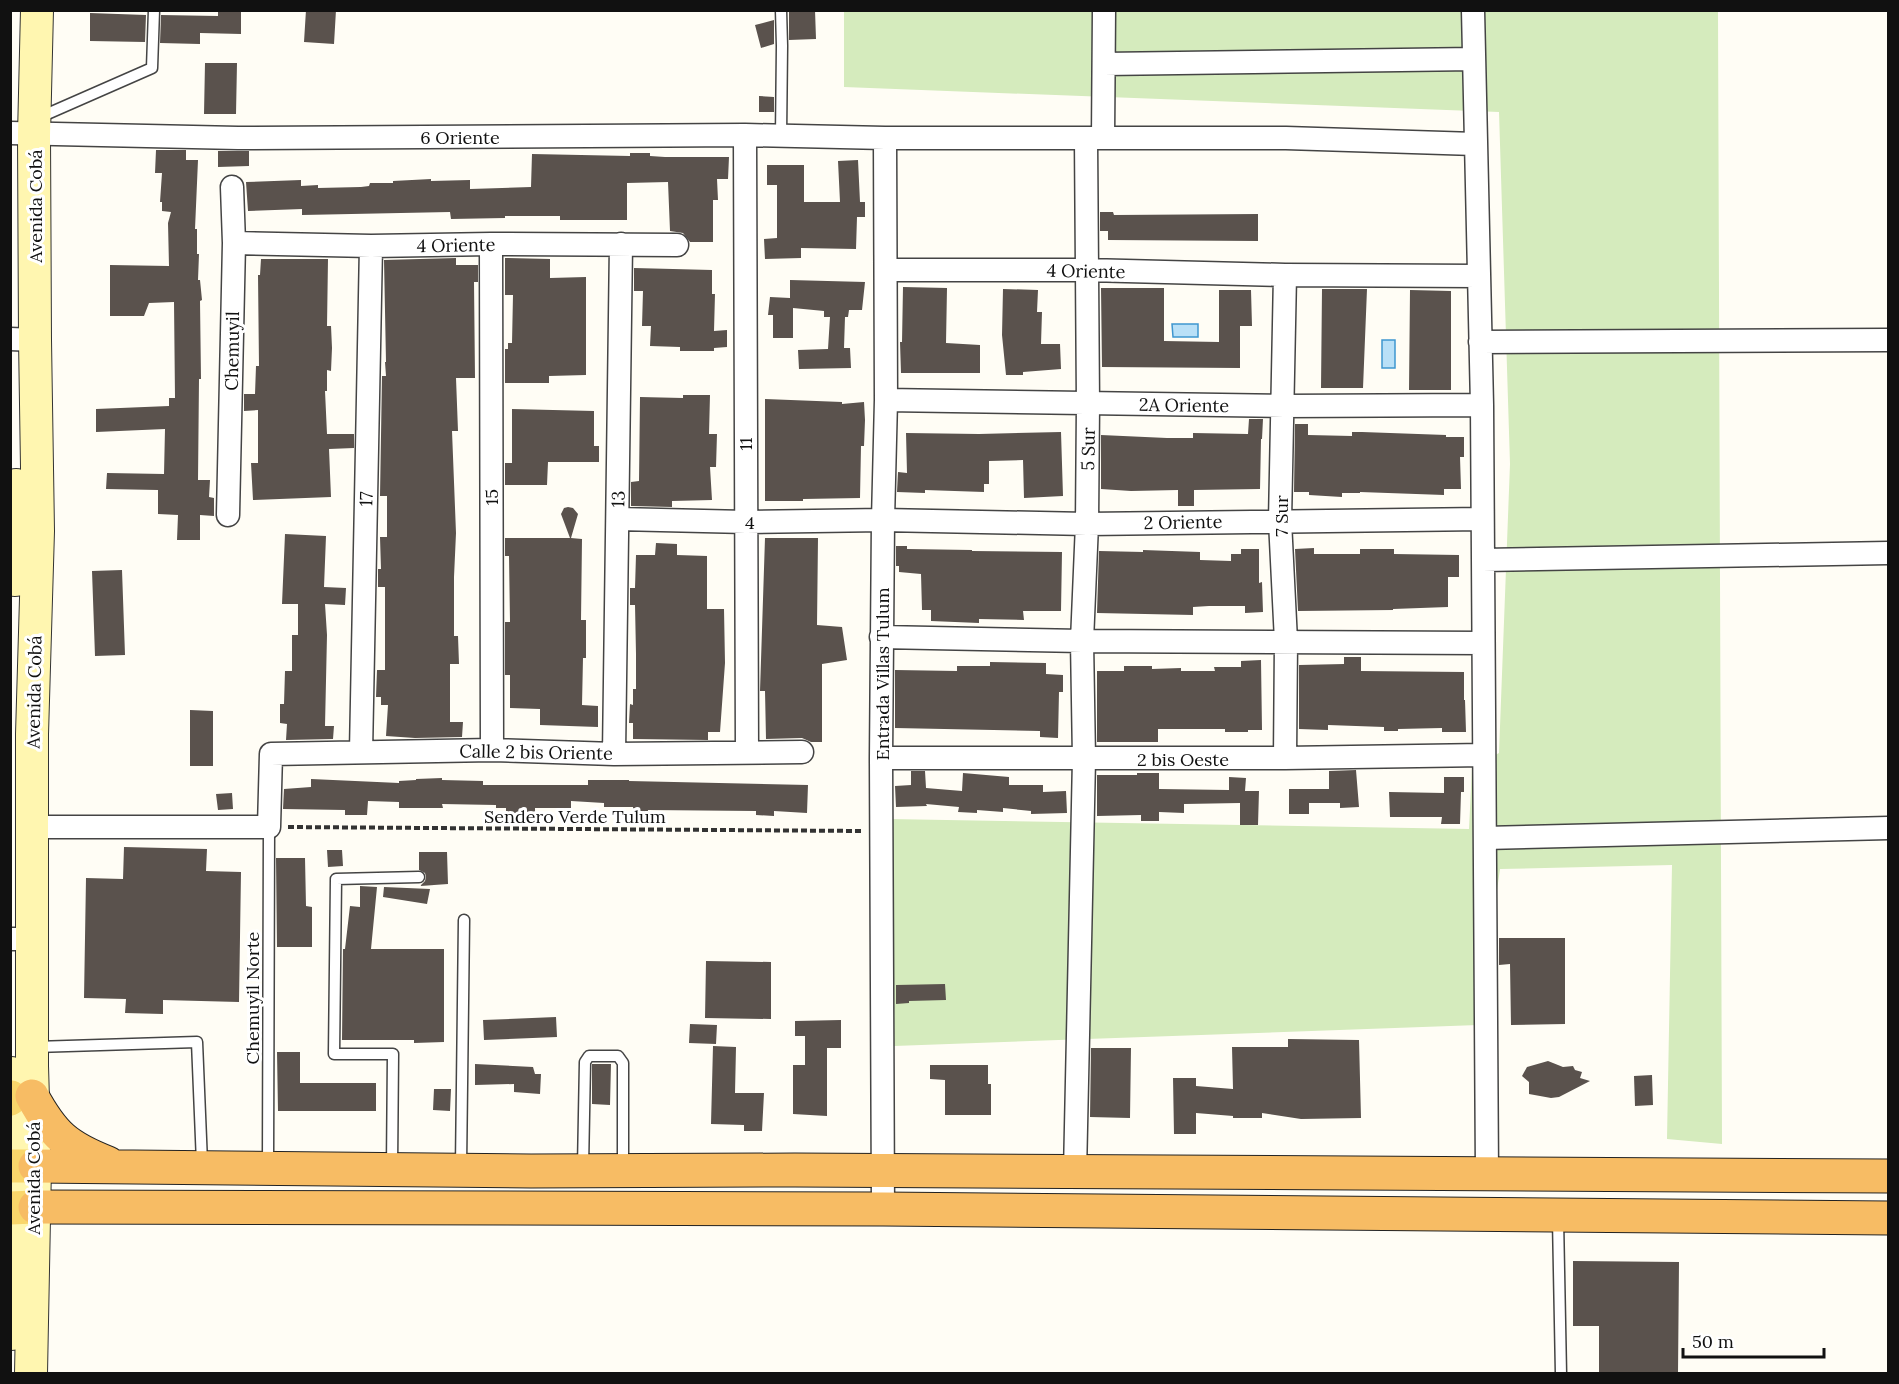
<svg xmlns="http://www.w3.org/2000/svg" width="1899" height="1384" font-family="Lora,serif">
	<rect width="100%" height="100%" fill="#fffdf5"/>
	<!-- green -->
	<path fill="#d5ebbd" d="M844 11H1718L1722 1144 1667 1139 1672 865 1500 869 1478 1025 894 1046 891 831 889 819 1469 829 1472 768 1499 753 1510 464 1499 112 844 87Z"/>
	<!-- water -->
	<path fill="#b9e0f7" stroke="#3f96cf" stroke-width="1.5" d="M1172 324H1198V337H1173Z
		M1382 340H1395V368H1382Z"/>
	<!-- building -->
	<path fill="#5a524d" d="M218 10H241V34L200 33V44L160 43 161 15 218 16Z
		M306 10H336L334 44 304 42Z
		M789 10H815L816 39 789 40Z
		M90 13 146 15 145 42 90 41Z
		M774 20V44L761 48 755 25Z
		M205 63H237L236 114H204Z
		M759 96 774 97V112H759Z
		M156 150H186V160H198L195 229H197V254H199L198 280H200L202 300 200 301 201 379H199L198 480H210L209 497 214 498V516L200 515V540H177L178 515 158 514V490L106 489 107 473 164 474 165 429 96 432V409L169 406V398H175L174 302 149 303 144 316H110V265L169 266 168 223 171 212 162 211V202H160L162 173H155Z
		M218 151H249V166L218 167Z
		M630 153H650V156L665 157H729L728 179H717L718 200H713V242H690L683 233 670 231 668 182 627 183V220H560V216H505V218L451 219 450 212 302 215V209L248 211 246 182 301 180V186L318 185V188L361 187 369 186 370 183H393V181L431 179V181L470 180V189L531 187 532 154 630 156Z
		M858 160 860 202H865V217H857L856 249 801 248V258L765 259 764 239 777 238V185H767V165H804V202H840L838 161Z
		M1100 212H1113L1114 215 1258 214V241L1108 240V231H1100Z
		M456 258V265H478V282H474L475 378H456L458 431H452L456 533 454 577V636H458L459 664H450V722H463L462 737 415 738 386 736 388 705H381V697H376L377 670H385V587H378V569H381L380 537H387V496H380L382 376H386L385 362H386L384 260Z
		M505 258 550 259V278L586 277V375L549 376V383H505V349H508V343H512L513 295H505Z
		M261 259H328L327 326H331L332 348 331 371 327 370V391H325L327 434H354V448L329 449 331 497 253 500 251 463H258V410L244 411V394H255L256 366H259L258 275H260Z
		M634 268 712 270V294H715L714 331 727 330V347L714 348V351H680V347L650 346 651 326H642L643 291H634Z
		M790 280 865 282 862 310H849L848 317H845L844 348H850L851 368 799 369 798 350 828 349 830 317H824V311L793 308V338H773V315H768L770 297 790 298Z
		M903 287 947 288 946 343 980 345V373H901L900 342H902Z
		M1101 288H1164V341L1219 342V290H1251L1252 326H1240V368L1102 367Z
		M1003 289 1038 290 1037 312H1042L1041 344H1060L1061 369 1023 372V375H1006L1002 335Z
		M1322 289H1367L1363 388H1321Z
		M1410 290 1451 291V390H1409Z
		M683 395H710L709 434H717L716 467H710L712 500 672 501V507L631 506V482L639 481 640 397 683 398Z
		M765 399 842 402V404L864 402 865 420 864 446H861L860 498 803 499V501H765Z
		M512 409 594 411V446H599V462H548L547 485H505V463H512Z
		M1249 419H1263L1262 439H1261L1260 489 1194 490V506H1178V490L1131 491 1101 489V435L1167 438H1193V433L1248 434Z
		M1295 424H1308V435L1352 436V432H1362L1446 435V437H1464V457H1460L1461 489H1444V495L1360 492V493H1342V497L1309 495V492H1294Z
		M1061 432 1063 496 1024 498 1023 460 989 461V484H984V492L925 490V493L897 492 898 472 907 473 906 433 979 434Z
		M568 507 573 508 578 514 571 538 582 539 581 620H586V658H583L582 705 598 706V727L540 725V709L510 708V675H505V622H510L509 556H505V538H570L561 514 564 508Z
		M285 534 326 536 324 587 346 588 345 605 325 604 327 635 325 726H334L333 739 286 740 287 724 280 723V704H284L285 671H292V635H298V604H282Z
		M765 538H818L817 625 842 627 847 660 822 664V742H811L802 738 766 739 765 691H760Z
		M656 543 677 544V555L707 556V609H724L725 663 720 732H708V740L633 739V723H629L630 704 633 705V689H636V654L635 605H630V588H635L636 555H655Z
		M896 546H907V549L972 550V551L1062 552 1061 611H1023L1024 620 979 619V623L931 621V610H922L921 574 899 572V566H896Z
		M1314 548V554H1360V549H1394V554L1459 555V577H1448V607L1393 609V610L1298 611 1295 549Z
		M1241 549H1259V583L1262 582 1263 612 1245 613V606H1209L1193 607V615L1097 613 1099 551 1143 552V550L1200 552V560L1231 561V554H1241Z
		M122 570 125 655 95 656 92 571Z
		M1344 657H1361V671L1464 672V700H1465L1466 732H1442V728L1398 729V731H1384V727L1328 725V730L1299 729V665L1344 664Z
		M1261 660 1262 730H1248V732H1225V729H1158V742H1097V671H1124V666H1152V669L1181 668V671H1215L1214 667H1241V661Z
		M990 662 1046 663V674L1063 675V692H1059L1058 738 1040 737V731L895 728V670L957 671V666H990Z
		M190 710 213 711V766H190Z
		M1356 770 1359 807 1340 808V803H1309V814H1289V789H1329V771Z
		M911 771H925L926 788 962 791 963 773 1009 777V785H1043V792L1066 791 1067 813 1031 814V811L1003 808V812L977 810V813L958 812 959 807 926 804 927 806 896 807 895 786 911 785Z
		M1137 773H1159V789L1229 790V777L1246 778 1245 791H1259L1258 825H1240V803L1184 804V813L1159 812V821H1141V815L1097 816V775H1137Z
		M1444 777H1464V792H1461L1460 824H1441L1442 817H1390L1389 792 1444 793Z
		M442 778V780L483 781V785H588V780H629V781L808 785 807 813 774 811V816L756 815V811L648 810V820H633V807H604V803L571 801V808H535V815L506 816V808H496V805L442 804 443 808H399V802L368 801 367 815H345V810L283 809 284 789 311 787V779L399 783V781L416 780V779Z
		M232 793 233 809 218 810 216 794Z
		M124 847 207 849 206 871 241 872 239 1002 163 1000V1014L125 1013 126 999 84 998 86 878 123 879Z
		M327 850H342L343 866 328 867Z
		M419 852H447L448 884 420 886 425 881 426 877 425 873 419 870Z
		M276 858H305L306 906 312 907V947H277Z
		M360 886 377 887 371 949H444V1042L414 1043V1040H342L343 949H345L350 906 360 907Z
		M384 887 430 889 427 904 383 897Z
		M1499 938H1565V1024L1511 1025 1510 964 1499 965Z
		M706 961 771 962V1019L705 1018Z
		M945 984 946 1000 909 1001V1003L896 1004V985Z
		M556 1017 557 1037 484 1040 483 1020Z
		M841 1020V1048H827V1116L793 1114V1065H805V1036H795V1021Z
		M690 1024 717 1025 716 1044 689 1043Z
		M1288 1039 1359 1040 1361 1118 1301 1119 1262 1113V1118H1233V1116L1196 1113V1134H1174L1173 1078H1196V1086L1233 1089 1232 1047H1288Z
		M713 1046 736 1047 735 1093H764L762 1131H744V1125L711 1124Z
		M1091 1048H1131L1130 1118 1090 1117Z
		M277 1052H300V1083H376V1111H278Z
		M1548 1061 1563 1067 1573 1066 1575 1070 1582 1072 1580 1078 1590 1081 1559 1097 1551 1098 1529 1094V1082L1522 1076 1527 1067Z
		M475 1064 533 1067 535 1074H541L540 1094 514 1092V1084L475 1085Z
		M592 1064H611L610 1105 592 1104Z
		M930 1065H988V1084H991V1115H945V1080L930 1079Z
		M1652 1075 1653 1105 1635 1106 1634 1076Z
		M434 1089H451L450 1111 433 1110Z
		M1573 1261 1679 1262 1678 1374H1599V1326H1573Z"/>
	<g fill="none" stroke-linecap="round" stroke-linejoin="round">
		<defs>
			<path id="service" d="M781 10 782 46 781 136
				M38 118 152 68 154 10
				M35 1047 197 1042 202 1163
				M268 1165 269 827
				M392 1167 393 1054H334L336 879 419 877
				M461 1167 464 920
				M583 1167 585 1062 589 1056H618L623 1063V1167
				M1558 1219 1561 1374"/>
			<path id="minor" d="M1473 10 1482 405 1487 1174
				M1104 64 1474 59
				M10 133 238 138 745 135 885 138H1286L1475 144
				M745 135 747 752
				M1103 138 1104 10
				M234 243 371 246 491 244 677 245
				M491 244 492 750
				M886 270H1087L1285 275 1479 276
				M10 339 35 340
				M1480 342 1888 340
				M886 400 1284 406 1482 405
				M228 515 234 243 232 187
				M618 519 746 522 883 520 1087 524 1482 519
				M1483 560 1888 553
				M881 637 1082 641 1483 643
				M361 752 371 246
				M614 754 621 244
				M881 758H1285L1484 755
				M1285 758 1286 641 1280 521 1285 275
				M32 827H269L271 754 492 750 614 754 802 752
				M1485 838 1888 828
				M10 939H32
				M1075 1173 1084 759 1082 641 1087 524 1088 404 1086 139
				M883 1209 881 758 883 520 886 400 885 138"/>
			<path id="secondary" d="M15 580 16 485
				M10 1155 11 1073
				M10 1182 11 1334
				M31 1374 35 1166 32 1066V734L38 531 35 340 34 135 37 10"/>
			<path id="primary" d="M10 1099 11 1097
				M10 1166H35
				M10 1208 35 1207"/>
			<path id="trunk" d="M32 1096C53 1135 67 1147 108 1163
				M35 1166 531 1171 795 1170 1888 1176
				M35 1207 883 1209 1888 1218"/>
		</defs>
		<!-- service casing -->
		<use href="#service" stroke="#444" stroke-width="13"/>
		<!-- minor casing -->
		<use href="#minor" stroke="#444" stroke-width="25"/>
		<!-- secondary casing -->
		<use href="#secondary" stroke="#333" stroke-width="34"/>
		<!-- primary casing -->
		<use href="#primary" stroke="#222" stroke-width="35"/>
		<!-- trunk casing -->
		<use href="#trunk" stroke="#222" stroke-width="35"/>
		<!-- path -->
		<path stroke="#333" stroke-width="4" stroke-dasharray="6 3" stroke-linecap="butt" d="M288 827 862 831"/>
		<!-- service -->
		<use href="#service" stroke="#fff" stroke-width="10"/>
		<!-- minor -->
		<use href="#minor" stroke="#fff" stroke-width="22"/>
		<!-- secondary -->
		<use href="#secondary" stroke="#fff6b0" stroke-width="32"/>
		<!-- primary -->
		<use href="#primary" stroke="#f9d66b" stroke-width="33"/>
		<!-- trunk -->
		<use href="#trunk" stroke="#f7bc64" stroke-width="33"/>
	</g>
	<g text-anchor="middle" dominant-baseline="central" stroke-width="6" stroke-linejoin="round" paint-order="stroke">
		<!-- street labels -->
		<g font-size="18" fill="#111" stroke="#fff">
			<text x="460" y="137">6 Oriente</text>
			<text transform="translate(35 206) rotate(-90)">Avenida Cobá</text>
			<text transform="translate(456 245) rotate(-1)">4 Oriente</text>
			<text transform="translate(1086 271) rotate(1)">4 Oriente</text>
			<text transform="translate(232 351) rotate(-89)">Chemuyil</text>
			<text transform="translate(1184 405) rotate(1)">2A Oriente</text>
			<text transform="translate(745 444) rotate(-90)">11</text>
			<text transform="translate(1088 449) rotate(-89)">5 Sur</text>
			<text transform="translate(491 497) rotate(-90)">15</text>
			<text transform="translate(366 499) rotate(-89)">17</text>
			<text transform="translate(618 499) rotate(-89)">13</text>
			<text transform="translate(1281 516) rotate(-90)">7 Sur</text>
			<text x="750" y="522">4</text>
			<text transform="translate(1183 522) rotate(-1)">2 Oriente</text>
			<text transform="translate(882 674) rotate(-90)">Entrada Villas Tulum</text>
			<text transform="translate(34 692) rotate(-89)">Avenida Cobá</text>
			<text transform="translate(536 752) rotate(1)">Calle 2 bis Oriente</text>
			<text x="1183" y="759">2 bis Oeste</text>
			<text x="575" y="816">Sendero Verde Tulum</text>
			<text transform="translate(252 998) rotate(-90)">Chemuyil Norte</text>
			<text transform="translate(33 1178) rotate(-90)">Avenida Cobá</text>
		</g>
	</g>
	<!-- border -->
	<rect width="1899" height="1384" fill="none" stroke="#111111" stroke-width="24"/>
	<!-- scale -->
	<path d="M1683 1348v9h141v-9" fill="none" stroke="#111111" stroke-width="3"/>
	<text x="1692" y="1348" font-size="18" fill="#111111" stroke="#ffffff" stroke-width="4.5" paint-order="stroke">50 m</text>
</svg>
